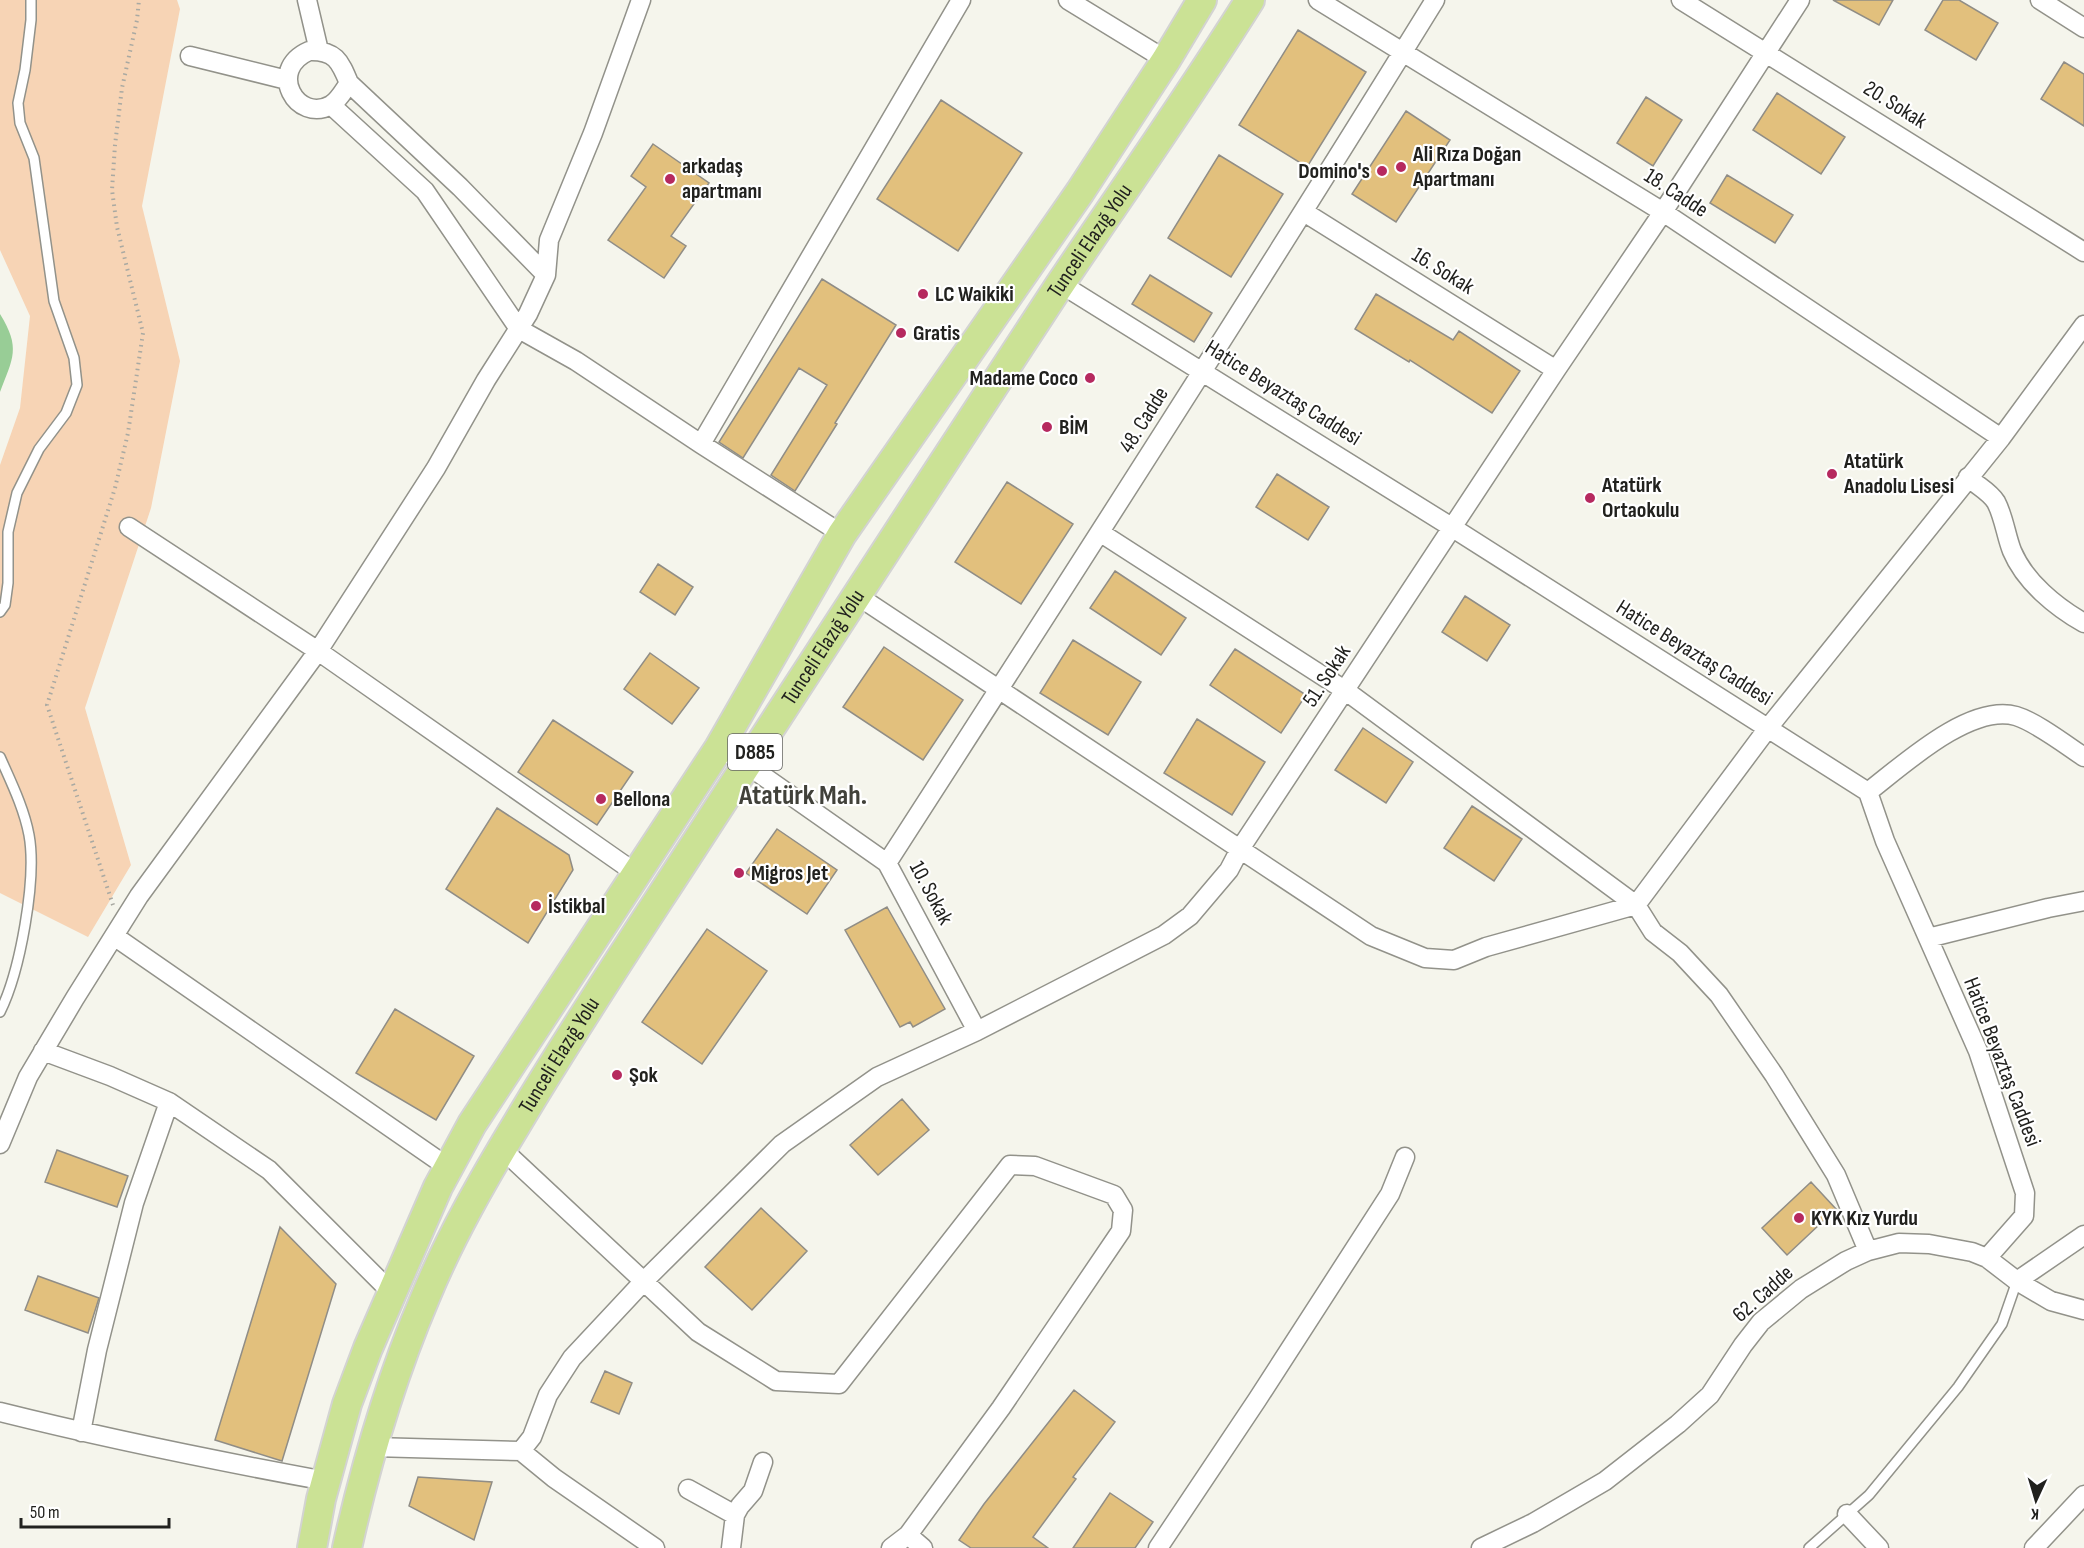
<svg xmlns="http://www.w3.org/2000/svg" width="2084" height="1548" font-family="'Sofia Sans Condensed',sans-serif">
	<rect width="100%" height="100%" fill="#f5f5ec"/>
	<!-- green -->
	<path fill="#f7d4b5" d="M0 0H177L180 9 142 206 180 361 151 508 85 708 131 865 88 937 0 893V465L20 408 30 316 0 250Z"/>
	<!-- water -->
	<path fill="#98cd96" d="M0 314C21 348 13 358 0 392Z"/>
	<!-- building -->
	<path fill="#e2c07d" stroke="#908d86" stroke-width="1.5" d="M1833 0H1893L1879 25Z
		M1943 0H1959L1998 23 1976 60 1925 30Z
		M1298 30 1366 72 1307 167 1239 125Z
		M2064 62 2084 74V126L2041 99Z
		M1777 93 1845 137 1821 174 1753 130Z
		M1646 97 1682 120 1653 166 1617 143Z
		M941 100 1022 153 958 251 877 199Z
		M1406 111 1450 140 1396 222 1352 194Z
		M653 144 709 183 671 236 686 246 664 278 608 240 646 187 631 176Z
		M1219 155 1283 194 1231 277 1168 238Z
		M1727 175 1793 215 1775 243 1710 203Z
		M1150 275 1212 313 1194 342 1132 304Z
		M822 279 896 325 835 423 837 424 795 491 771 475 827 385 799 368 743 458 719 442Z
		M1376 294 1453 340 1459 331 1520 371 1492 413 1410 360 1409 362 1355 329Z
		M1277 474 1329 507 1308 540 1256 507Z
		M1007 482 1073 524 1021 604 955 562Z
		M658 564 693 587 675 615 640 592Z
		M1115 571 1186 618 1161 655 1090 608Z
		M1465 596 1510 625 1487 661 1442 632Z
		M1073 640 1141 682 1108 735 1040 693Z
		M884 647 963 700 923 760 843 707Z
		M1235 649 1306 695 1281 733 1210 685Z
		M650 653 699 688 672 724 624 689Z
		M1197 719 1265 762 1232 815 1164 773Z
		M553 720 633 772 597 825 518 772Z
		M1363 728 1413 762 1386 803 1335 770Z
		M1472 806 1522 839 1494 881 1444 848Z
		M497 808 569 855 573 870 528 943 446 889Z
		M777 829 837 870 807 914 746 873Z
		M887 907 945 1009 913 1027 910 1022 900 1027 845 930Z
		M707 929 767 971 702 1064 642 1022Z
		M395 1009 474 1056 436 1120 356 1073Z
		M902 1099 929 1130 878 1175 850 1145Z
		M57 1150 128 1176 117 1207 45 1182Z
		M1811 1182 1836 1209 1787 1255 1762 1228Z
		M761 1208 807 1251 752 1310 705 1267Z
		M280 1227 336 1284 282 1461 215 1440Z
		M38 1276 99 1298 88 1333 25 1310Z
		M605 1371 632 1383 619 1414 591 1402Z
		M1074 1390 1115 1422 1073 1477 1076 1479 1033 1537 1048 1548H971L959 1540 984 1504Z
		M418 1477 492 1482 474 1540 409 1506Z
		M1110 1493 1153 1522 1135 1548H1073Z"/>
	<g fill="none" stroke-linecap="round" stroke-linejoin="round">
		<defs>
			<path id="lane" d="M0 612 5 605 8 583V532L17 493 39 449 66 413 77 385 74 358 54 301 34 158 20 123 18 103 25 70 31 20V0
				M0 757C11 782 24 808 29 835 37 879 20 972 0 1012
				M1809 1548 1869 1495 1958 1387 2002 1324 2017 1281"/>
			<path id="street" d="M307 0 319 51
				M1068 0 1166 60
				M1318 0 1663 212 2001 438
				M1681 0 2084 252
				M2040 0 2084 28
				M309 51C335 50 340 61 349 83 344 90 339 100 331 105 297 124 266 70 309 51Z
				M190 56 287 80
				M349 83 460 187 546 275
				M331 105 425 191 519 329 576 361 701 444 842 534
				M1304 212 1556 370
				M1061 284 1453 528 1868 792 1885 841 1978 1051 2025 1193 2024 1216 1987 1258
				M701 444 961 0
				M1968 477C1977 486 1989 491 1996 502 2004 517 2006 536 2012 551 2025 582 2056 607 2084 623
				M129 527 318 651 637 874
				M1101 533 1346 691 1636 905 1653 932 1680 953 1719 995 1774 1075 1836 1175 1868 1251
				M858 596 1371 936 1425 958 1454 960 1486 947 1636 905 1768 728 2001 438 2084 325
				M719 748 746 764 887 863 977 1031
				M1868 792C1903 765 1970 703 2016 716 2036 722 2066 745 2084 757
				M887 863C1072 576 1256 290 1435 0
				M114 936 449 1168
				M1928 938 2048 908 2084 901
				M43 1051 110 1076 169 1102 269 1170 392 1293
				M0 1144 28 1077 75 998 139 896 318 651 436 468 486 380 528 314 546 275 549 240 593 133 641 0
				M502 1149 698 1332 776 1381 839 1384 1010 1165 1035 1166 1114 1195 1123 1210 1121 1231 1001 1408 908 1535 891 1548
				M2017 1281 2051 1301 2084 1310
				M0 1412C108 1439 217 1461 326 1481
				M81 1432 97 1350 134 1203 169 1102
				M373 1447 521 1451 554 1478 655 1548
				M521 1451 532 1437 548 1395 572 1358 644 1281 782 1144 877 1077 977 1031 1164 935 1190 916 1229 870 1240 849 1556 370 1663 212 1800 0
				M688 1489 735 1515
				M1847 1514 1879 1548
				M908 1535 923 1548
				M731 1548 735 1515 740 1506 753 1491 763 1462
				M1158 1548 1257 1400 1390 1194 1405 1157
				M1481 1548 1533 1523 1605 1481 1678 1424 1710 1395 1743 1345 1761 1322 1801 1289 1846 1261 1868 1251 1899 1243 1929 1244 1972 1252 1987 1258 2017 1281 2084 1235
				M2034 1548 2084 1495"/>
			<g id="primary">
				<path d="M312 1548 321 1499 347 1404 368 1348 438 1187 472 1124 719 748 842 534 1080 192 1166 60 1202 0"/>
				<path id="s1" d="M347 1548C366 1463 391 1378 425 1298 450 1237 484 1178 518 1122 578 1021 644 923 708 824 824 645 942 465 1059 286 1123 191 1189 97 1250 0"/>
			</g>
		</defs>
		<!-- lane casing -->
		<use href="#lane" stroke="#92928a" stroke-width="12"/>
		<!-- street casing -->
		<use href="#street" stroke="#92928a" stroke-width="21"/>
		<!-- primary casing -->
		<use href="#primary" stroke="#d3d3d2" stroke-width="32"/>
		<!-- path -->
		<path stroke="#a9a9a2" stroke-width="4" stroke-dasharray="1.5 4.5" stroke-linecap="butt" d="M113 905 47 705 115 488 128 433 143 333 117 227 112 190 115 145 122 88 137 20 139 0"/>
		<!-- lane -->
		<use href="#lane" stroke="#fff" stroke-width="9"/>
		<!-- street -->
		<use href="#street" stroke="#fff" stroke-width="18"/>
		<!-- primary -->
		<use href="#primary" stroke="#cbe295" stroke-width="28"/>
	</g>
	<!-- markers -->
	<g fill="#b6295f" stroke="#fff" stroke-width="2">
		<circle cx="1401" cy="167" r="6"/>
		<circle cx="1382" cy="171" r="6"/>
		<circle cx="670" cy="179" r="6"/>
		<circle cx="923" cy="294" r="6"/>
		<circle cx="901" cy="333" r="6"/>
		<circle cx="1090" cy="378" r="6"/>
		<circle cx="1047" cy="427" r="6"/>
		<circle cx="1832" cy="474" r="6"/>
		<circle cx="1590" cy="498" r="6"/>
		<circle cx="601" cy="799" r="6"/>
		<circle cx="739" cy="873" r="6"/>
		<circle cx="536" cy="906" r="6"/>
		<circle cx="617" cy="1075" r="6"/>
		<circle cx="1799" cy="1218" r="6"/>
	</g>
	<g text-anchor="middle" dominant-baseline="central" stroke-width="4.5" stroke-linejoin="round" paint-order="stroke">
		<!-- shield labels -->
		<rect fill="#fff" stroke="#646462" stroke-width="1.5" x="728" y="734" width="54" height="36" rx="4.5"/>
		<g font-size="21" font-weight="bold" fill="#21211e">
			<text x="755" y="752">D885</text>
		</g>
		<!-- street labels -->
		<g font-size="22" fill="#21211e" stroke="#fff">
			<text transform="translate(1895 105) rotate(32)">20. Sokak</text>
			<text transform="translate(1676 193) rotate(33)">18. Cadde</text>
			<text stroke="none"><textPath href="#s1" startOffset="1512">Tunceli Elazığ Yolu</textPath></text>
			<text transform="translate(1443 271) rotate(32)">16. Sokak</text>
			<text transform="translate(1283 393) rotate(32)">Hatice Beyaztaş Caddesi</text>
			<text transform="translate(1144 420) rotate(-58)">48. Cadde</text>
			<text stroke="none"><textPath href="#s1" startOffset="1026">Tunceli Elazığ Yolu</textPath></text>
			<text transform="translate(1694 653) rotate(32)">Hatice Beyaztaş Caddesi</text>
			<text transform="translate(1327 676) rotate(-57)">51. Sokak</text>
			<text transform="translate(931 893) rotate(62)">10. Sokak</text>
			<text stroke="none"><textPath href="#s1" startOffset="540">Tunceli Elazığ Yolu</textPath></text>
			<text transform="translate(2002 1062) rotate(69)">Hatice Beyaztaş Caddesi</text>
			<text transform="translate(1763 1294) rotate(-42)">62. Cadde</text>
		</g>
		<!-- poi labels -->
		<g font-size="22" font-weight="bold" fill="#21211e" stroke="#fff" text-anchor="start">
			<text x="1413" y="154">Ali Rıza Doğan<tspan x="1413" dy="25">Apartmanı</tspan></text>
			<text x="682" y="166">arkadaş<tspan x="682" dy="25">apartmanı</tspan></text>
			<text x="1370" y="171" text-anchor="end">Domino's</text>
			<text x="935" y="294">LC Waikiki</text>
			<text x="913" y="333">Gratis</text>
			<text x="1078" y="378" text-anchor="end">Madame Coco</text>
			<text x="1059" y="427">BİM</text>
			<text x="1844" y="461">Atatürk<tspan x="1844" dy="25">Anadolu Lisesi</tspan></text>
			<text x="1602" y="485">Atatürk<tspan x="1602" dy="25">Ortaokulu</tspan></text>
			<text x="613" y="799">Bellona</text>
			<text x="751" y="873">Migros Jet</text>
			<text x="548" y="906">İstikbal</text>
			<text x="629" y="1075">Şok</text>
			<text x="1811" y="1218">KYK Kız Yurdu</text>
		</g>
		<!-- district labels -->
		<g font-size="28" font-weight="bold" fill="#41413a" stroke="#fff">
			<text x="803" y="795">Atatürk Mah.</text>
		</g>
	</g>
	<!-- north arrow -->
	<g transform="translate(2036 1500) rotate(184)" stroke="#ffffff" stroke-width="4.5" paint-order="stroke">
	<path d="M0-4.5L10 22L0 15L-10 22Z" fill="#21211e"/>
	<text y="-9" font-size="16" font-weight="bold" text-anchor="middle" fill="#21211e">K</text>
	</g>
	<!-- scale -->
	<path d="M21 1518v9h148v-9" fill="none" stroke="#21211e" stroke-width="3"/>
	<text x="30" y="1518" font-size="18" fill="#21211e" stroke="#ffffff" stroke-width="4.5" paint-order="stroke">50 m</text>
</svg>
